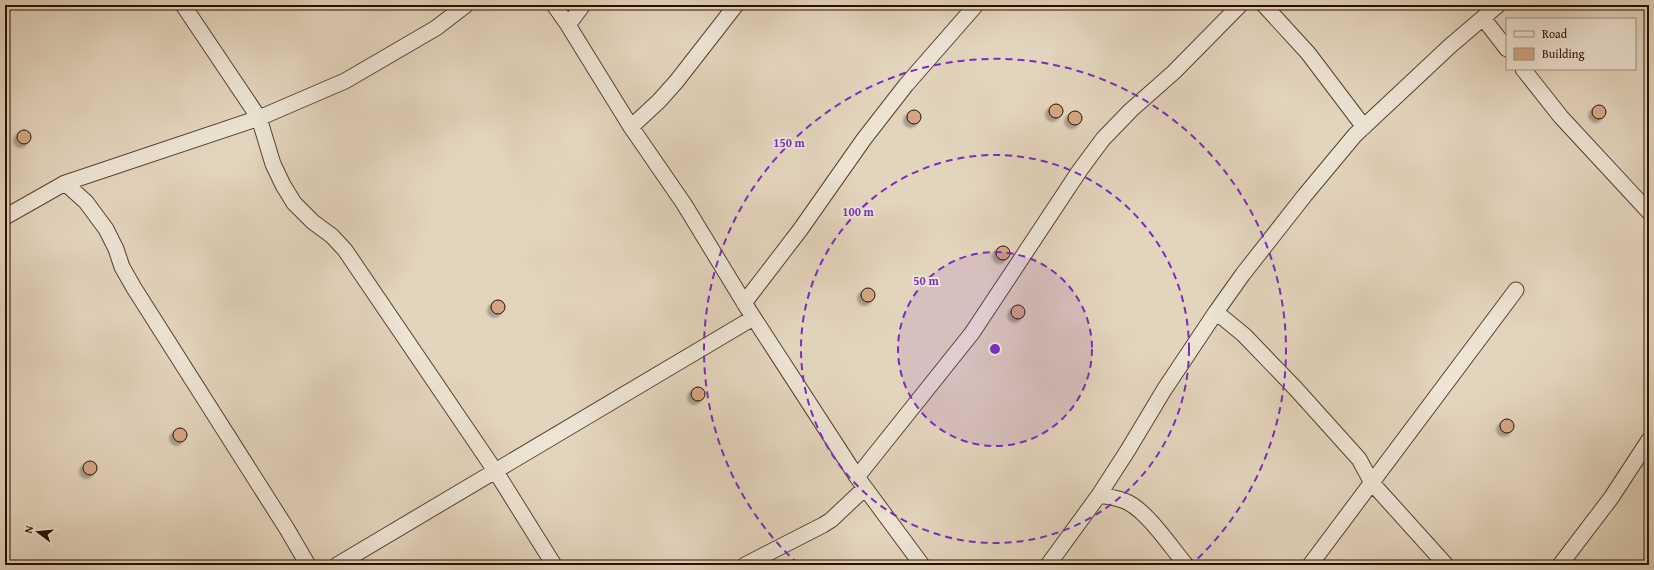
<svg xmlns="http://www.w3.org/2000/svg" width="1654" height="570" font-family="'Gentium Book Plus',serif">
	<defs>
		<filter id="shadow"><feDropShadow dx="-3.5" dy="3.5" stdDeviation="1" flood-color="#0004"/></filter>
	</defs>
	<rect width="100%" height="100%" fill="#e3d5bd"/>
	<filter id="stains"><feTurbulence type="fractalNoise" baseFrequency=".005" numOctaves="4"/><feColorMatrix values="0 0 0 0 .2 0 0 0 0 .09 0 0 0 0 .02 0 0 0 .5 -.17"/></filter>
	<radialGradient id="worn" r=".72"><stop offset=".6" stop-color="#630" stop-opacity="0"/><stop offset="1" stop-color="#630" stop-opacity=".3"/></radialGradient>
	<!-- building -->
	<path fill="#d4a685" stroke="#290f00" filter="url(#shadow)" d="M1049 111a7 7 0 1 1 14 0a7 7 0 1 1-14 0Z
		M1592 112a7 7 0 1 1 14 0a7 7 0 1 1-14 0Z
		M907 117a7 7 0 1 1 14 0a7 7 0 1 1-14 0Z
		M1068 118a7 7 0 1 1 14 0a7 7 0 1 1-14 0Z
		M17 137a7 7 0 1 1 14 0a7 7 0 1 1-14 0Z
		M996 253a7 7 0 1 1 14 0a7 7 0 1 1-14 0Z
		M861 295a7 7 0 1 1 14 0a7 7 0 1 1-14 0Z
		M491 307a7 7 0 1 1 14 0a7 7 0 1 1-14 0Z
		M1011 312a7 7 0 1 1 14 0a7 7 0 1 1-14 0Z
		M691 394a7 7 0 1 1 14 0a7 7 0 1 1-14 0Z
		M1500 426a7 7 0 1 1 14 0a7 7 0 1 1-14 0Z
		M173 435a7 7 0 1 1 14 0a7 7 0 1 1-14 0Z
		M83 468a7 7 0 1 1 14 0a7 7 0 1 1-14 0Z"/>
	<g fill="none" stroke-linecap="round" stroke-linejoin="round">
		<defs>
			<path id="minor" d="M183 5 259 118 273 164 283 185 294 203 313 222 332 236 345 250 496 472 554 565
				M554 5 568 25 631 127 684 204 748 309 857 477 922 565
				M1264 5 1308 53 1364 127
				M1483 18 1507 49
				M568 25 583 5
				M1523 69 1561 117 1649 212
				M631 127 659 101 676 82 736 5
				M65 183 86 202 106 229 116 249 122 267 134 288 287 529 308 565
				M5 217 65 183 259 118 345 81 436 28 466 5
				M744 303 800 230 864 139 906 85 976 5
				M1216 312 1244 335 1296 389 1359 459 1372 483 1446 565
				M857 477 972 333 1080 170 1103 139 1131 110 1174 72 1240 5
				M1099 495C1109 497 1120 498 1129 503 1149 514 1171 547 1186 565
				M337 565 753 318
				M745 565 823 525 831 520 865 488
				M1048 565 1099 495 1128 450 1164 390 1216 312 1243 274 1305 195 1355 135 1450 46 1498 5
				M1310 565 1516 290
				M1560 565 1611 498 1649 440"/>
		</defs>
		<!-- minor casing -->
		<use href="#minor" stroke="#58402f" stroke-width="17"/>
		<!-- minor -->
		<use href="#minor" stroke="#ede4d4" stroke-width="15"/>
	</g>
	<!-- distance rings -->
	<circle cx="995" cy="349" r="97" fill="#7b2cbf" fill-opacity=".12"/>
	<g fill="none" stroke="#7b2cbf" stroke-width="2" stroke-dasharray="7 5">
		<circle cx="995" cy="349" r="97"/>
		<circle cx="995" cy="349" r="194"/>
		<path d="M798 564A291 291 0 1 1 1192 564"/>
	</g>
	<circle cx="995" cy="349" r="6" fill="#7b2cbf" stroke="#ede4d4" stroke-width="2"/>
	<g font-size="12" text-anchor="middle" font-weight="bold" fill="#7b2cbf" stroke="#ede4d4" stroke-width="4" stroke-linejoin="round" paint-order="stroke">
		<text x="789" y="147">150 m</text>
		<text x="858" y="216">100 m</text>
		<text x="926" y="285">50 m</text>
	</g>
	<!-- margin -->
	<rect width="1654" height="570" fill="none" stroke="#e3d5bd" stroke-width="20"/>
	<rect x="6" y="6" width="1642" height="558" fill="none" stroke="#290f00" stroke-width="2"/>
	<rect x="10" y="10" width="1634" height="550" fill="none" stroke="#290f00"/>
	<!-- legend -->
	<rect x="1506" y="18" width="130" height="52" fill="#ede4d4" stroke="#9f8f7f"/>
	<rect x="1514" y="31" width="20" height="6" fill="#ede4d4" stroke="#9f8f7f"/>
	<text x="1542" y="38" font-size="12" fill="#290f00">Road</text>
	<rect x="1514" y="48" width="20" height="12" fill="#d4a685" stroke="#9f8f7f"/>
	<text x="1542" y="58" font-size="12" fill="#290f00">Building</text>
	<!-- north arrow -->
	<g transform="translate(38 532) rotate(286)" stroke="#ede4d4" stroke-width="3" paint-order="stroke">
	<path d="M0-3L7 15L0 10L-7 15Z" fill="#290f00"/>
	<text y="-6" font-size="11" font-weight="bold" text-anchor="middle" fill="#290f00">N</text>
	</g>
	<rect width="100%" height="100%" filter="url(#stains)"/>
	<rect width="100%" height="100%" fill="url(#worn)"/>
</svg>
